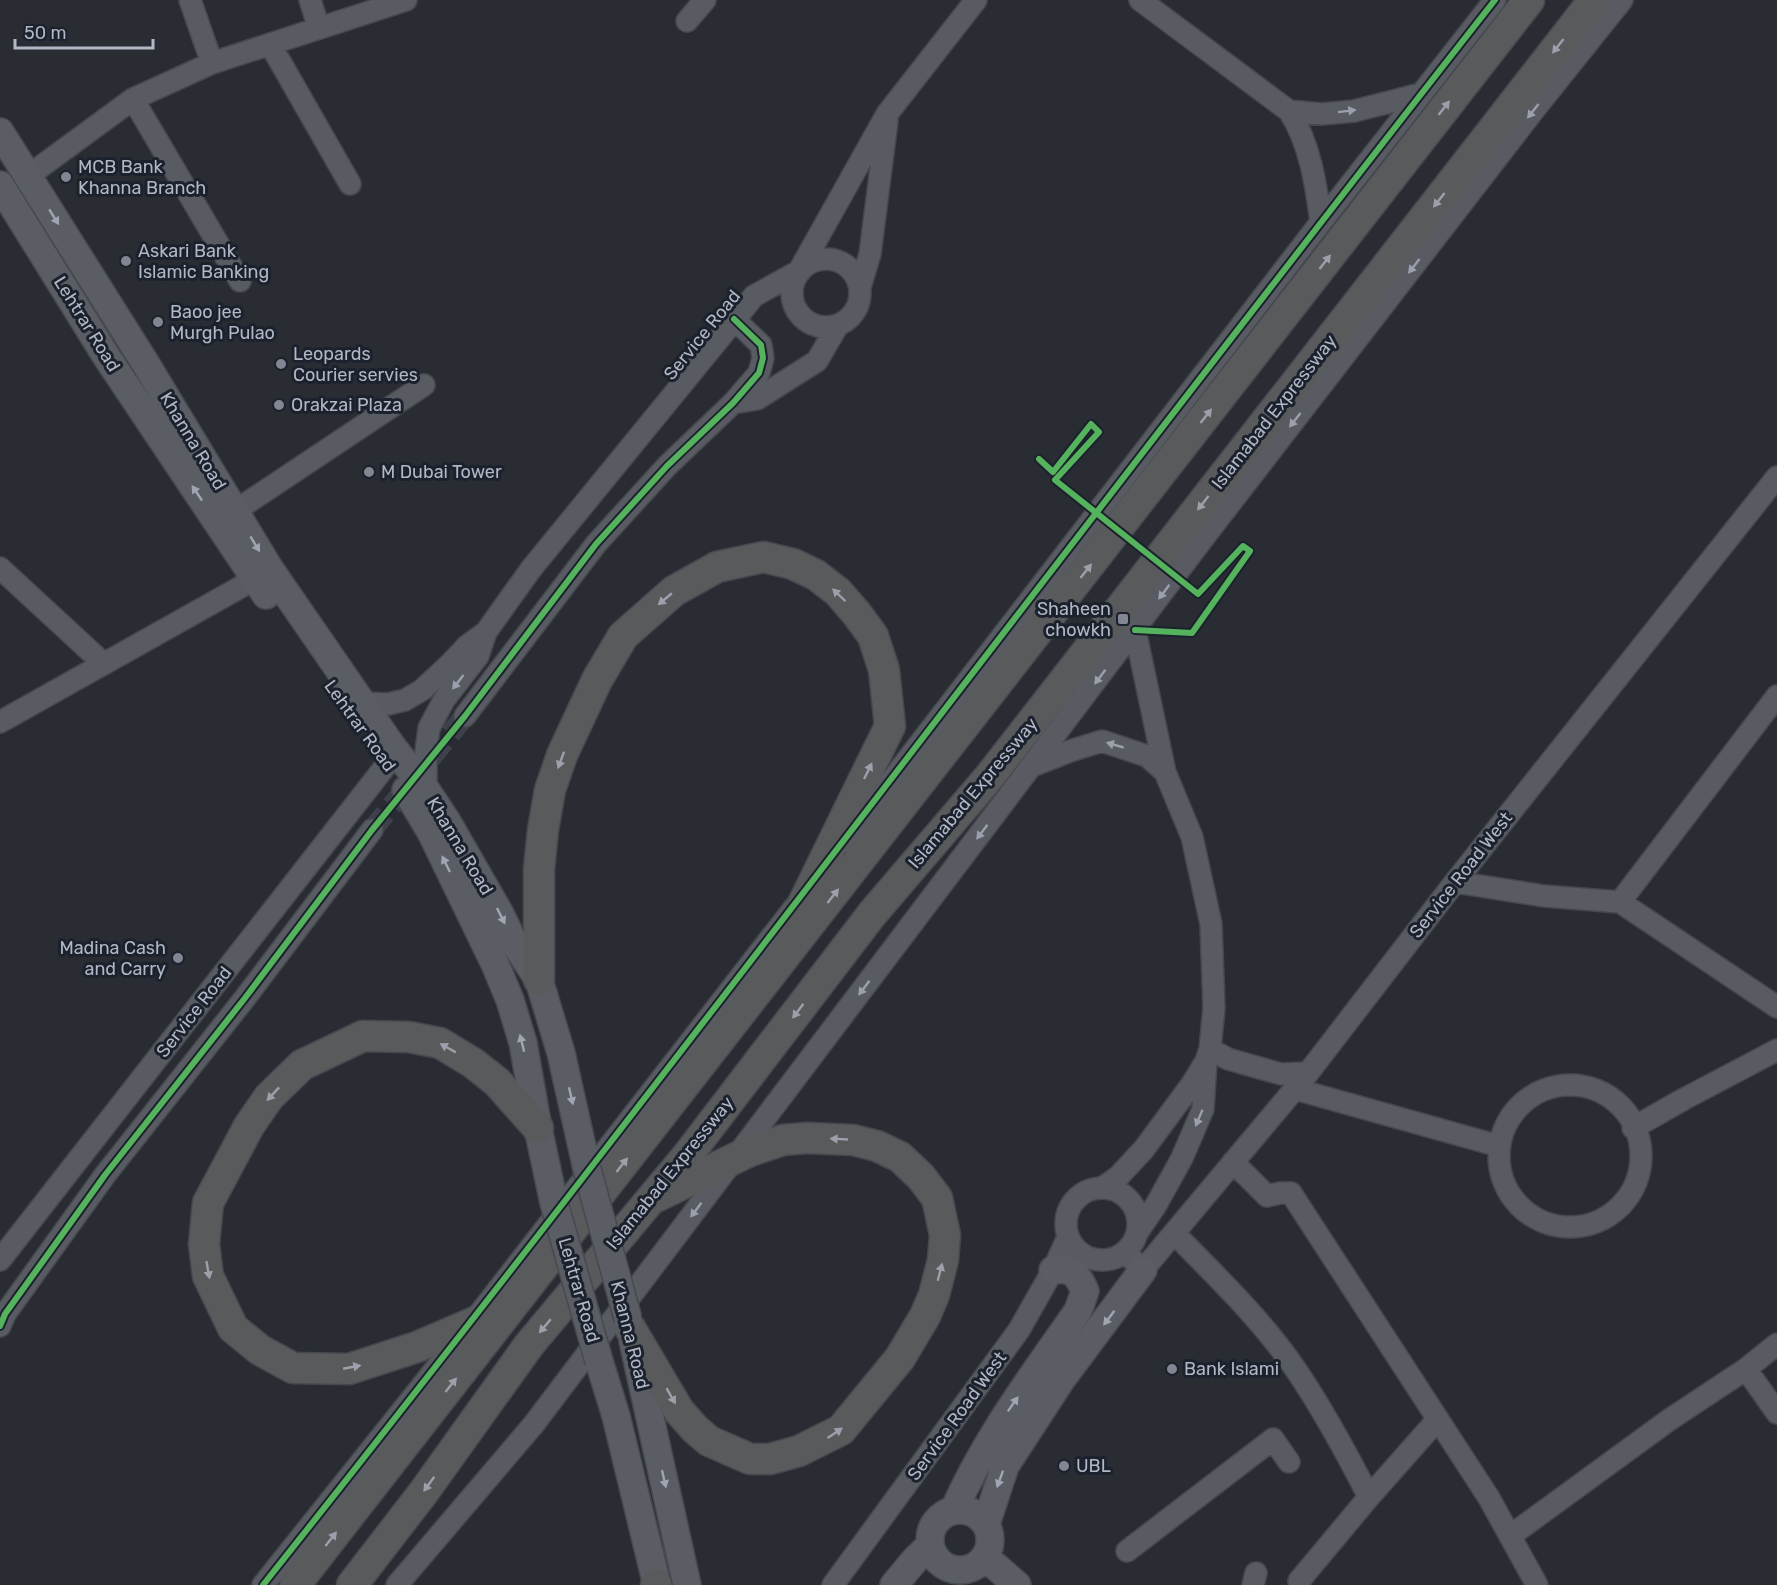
<svg xmlns="http://www.w3.org/2000/svg" width="1777" height="1585" font-family="Rubik,sans-serif">
	<rect width="100%" height="100%" fill="#292c33"/>
	<g fill="none" stroke-linecap="round" stroke-linejoin="round">
		<!-- minor-tunnel -->
		<path stroke="#3e4149" stroke-width="21" stroke-dasharray="21 10" stroke-linecap="butt" d="M372 830 465 716"/>
		<defs>
			<path id="minor" d="M190 0 212 63
				M310 0 319 28
				M1140 0 1289 111C1310 143 1316 185 1321 222
				M687 21 705 0
				M270 44 350 184
				M133 99 240 281
				M1289 111 1322 114 1354 111 1421 94
				M28 176 133 99 212 63 406 0
				M792 293a34 34 0 1 1 68 0a34 34 0 1 1-68 0Z
				M860 287 870 254 887 121
				M733 403 757 399 817 361 838 325
				M235 511 424 385
				M0 568 104 664
				M363 703 388 704 405 700 422 690 450 664 467 646 486 632 531 569 754 296 799 271 887 114 976 0
				M465 716 596 544 667 466 733 403 759 373 763 358 761 345 734 319
				M0 722 255 579
				M1032 766 1070 751 1102 741 1147 756 1165 772
				M426 790V751L429 728 444 700 478 656 486 632
				M844 842 1321 222 1495 0
				M1455 882 1544 896 1620 902 1777 696
				M1620 902 1777 1007
				M1210 1049 1228 1059 1281 1074 1308 1073
				M1499 1156a71 71 0 1 1 142 0a71 71 0 1 1-142 0Z
				M1295 1089 1499 1146
				M1633 1128 1684 1099 1777 1050
				M1233 1162 1267 1196 1280 1193H1291L1489 1498 1537 1585
				M1066 1224a36 36 0 1 1 72 0a36 36 0 1 1-72 0Z
				M1102 1188 1119 1176 1144 1149 1192 1084 1206 1061 1210 1049 1214 1008 1211 924 1192 837 1165 772 1135 630
				M1137 1233 1156 1205 1182 1158 1203 1109 1206 1062
				M1175 1234C1216 1276 1260 1318 1294 1367 1323 1409 1346 1452 1369 1497L1299 1581
				M1126 1253 1143 1270 1308 1073 1455 882 1777 477
				M0 1260 387 764
				M0 1326 5 1314 105 1175 245 998 372 830
				M1746 1369 1777 1413
				M1369 1497 1438 1419
				M1510 1536 1669 1420 1746 1369 1777 1344
				M1127 1551 1273 1439 1289 1462
				M263 1585 473 1322 794 908
				M397 1585 534 1424 1205 536 1534 110 1622 0
				M833 1585 1019 1330 1053 1270 1068 1237
				M1253 1585 1256 1573"/>
			<path id="major" d="M0 132 144 361 269 568 391 745 426 790 446 820 500 914 513 941 539 980 561 1053 587 1169
				M0 185 108 359 266 595
				M406 790 431 832 495 964 510 1000 523 1043 538 1128 554 1203
				M633 1341 687 1585
				M599 1361 616 1416 657 1585
				M954 1510C986 1438 1033 1375 1078 1311L1085 1291C1077 1273 1073 1268 1053 1270
				M930 1540a30 30 0 1 1 60 0a30 30 0 1 1-60 0Z
				M986 1524 1005 1466 1061 1380 1143 1270
				M985 1557 1017 1585
				M894 1585 914 1561 930 1545"/>
			<path id="highway" d="M539 980V869L543 830 550 790 562 755 597 680 623 636 674 591 717 567 764 557 793 564 816 575 838 592 857 614 873 636 884 670 890 726 791 928
				M510 1307 417 1347 349 1369 293 1368 260 1350 233 1328 208 1276 204 1244 208 1203 249 1126 269 1097 302 1065 363 1036 409 1037 440 1043 473 1063 497 1082 538 1128
				M630 1328 679 1411 695 1429 709 1441 750 1459H770L799 1451 841 1430 900 1358 925 1316 934 1295 943 1260 945 1235 937 1198 921 1177 900 1157 877 1146 853 1140 807 1138 783 1140 750 1151 658 1196
				M295 1585 1529 0
				M352 1585 423 1493 529 1345 687 1156 872 914 990 776 1594 0
				M656 1585V1584"/>
		</defs>
		<!-- minor casing -->
		<use href="#minor" stroke="#45474d" stroke-width="24"/>
		<!-- major casing -->
		<use href="#major" stroke="#464950" stroke-width="30"/>
		<!-- highway casing -->
		<use href="#highway" stroke="#45484f" stroke-width="33"/>
		<!-- minor -->
		<use href="#minor" stroke="#585b62" stroke-width="21"/>
		<!-- major -->
		<use href="#major" stroke="#5a5d64" stroke-width="27"/>
		<!-- highway -->
		<use href="#highway" stroke="#585a5c" stroke-width="30"/>
		<defs>
			<path id="major-bridge" d="M587 1169 628 1319
				M554 1203 599 1361"/>
		</defs>
		<!-- major-bridge casing -->
		<use href="#major-bridge" stroke="#464950" stroke-width="30" stroke-linecap="butt"/>
		<!-- major-bridge -->
		<use href="#major-bridge" stroke="#5a5d64" stroke-width="27"/>
		<defs>
			<path id="cycleway" d="M1039 459 1053 472 1091 424 1099 432 1055 480 1198 594 1243 546 1250 551 1192 633 1135 630
				M0 1326 5 1314 105 1175 245 998 372 830 465 716 596 544 667 466 733 403 759 373 763 358 761 345 734 319
				M263 1585C680 1061 1081 526 1495 0"/>
		</defs>
		<!-- cycleway casing -->
		<use href="#cycleway" stroke="#1c222d" stroke-width="10"/>
		<!-- cycleway -->
		<use href="#cycleway" stroke="#56b35d" stroke-width="6"/>
	</g>
	<!-- one-way arrows -->
	<defs><path id="oneway-solid" d="M-6-.8H1V-3.2L6.5 0L1 3.2V.8H-6Z" transform="scale(1.5)"/></defs>
	<g fill="#9ca0ab">
		<use href="#oneway-solid" transform="translate(1558 46) rotate(128)"/>
		<use href="#oneway-solid" transform="translate(1444 108) rotate(-52)"/>
		<use href="#oneway-solid" transform="translate(1439 200) rotate(128)"/>
		<use href="#oneway-solid" transform="translate(1325 262) rotate(-52)"/>
		<use href="#oneway-solid" transform="translate(1206 416) rotate(-52)"/>
		<use href="#oneway-solid" transform="translate(1203 503) rotate(128)"/>
		<use href="#oneway-solid" transform="translate(1086 571) rotate(-52)"/>
		<use href="#oneway-solid" transform="translate(839 595) rotate(-136)"/>
		<use href="#oneway-solid" transform="translate(665 599) rotate(140)"/>
		<use href="#oneway-solid" transform="translate(561 760) rotate(110)"/>
		<use href="#oneway-solid" transform="translate(868 771) rotate(-64)"/>
		<use href="#oneway-solid" transform="translate(833 896) rotate(-52)"/>
		<use href="#oneway-solid" transform="translate(798 1011) rotate(127)"/>
		<use href="#oneway-solid" transform="translate(448 1048) rotate(-151)"/>
		<use href="#oneway-solid" transform="translate(273 1094) rotate(133)"/>
		<use href="#oneway-solid" transform="translate(839 1139) rotate(-177)"/>
		<use href="#oneway-solid" transform="translate(622 1165) rotate(-52)"/>
		<use href="#oneway-solid" transform="translate(208 1270) rotate(80)"/>
		<use href="#oneway-solid" transform="translate(940 1272) rotate(-75)"/>
		<use href="#oneway-solid" transform="translate(545 1326) rotate(130)"/>
		<use href="#oneway-solid" transform="translate(352 1367) rotate(-11)"/>
		<use href="#oneway-solid" transform="translate(451 1385) rotate(-52)"/>
		<use href="#oneway-solid" transform="translate(671 1396) rotate(60)"/>
		<use href="#oneway-solid" transform="translate(835 1433) rotate(-34)"/>
		<use href="#oneway-solid" transform="translate(429 1484) rotate(126)"/>
		<use href="#oneway-solid" transform="translate(331 1539) rotate(-52)"/>
	</g>
	<g fill="#9ca0ac">
		<use href="#oneway-solid" transform="translate(1347 111) rotate(-7)"/>
		<use href="#oneway-solid" transform="translate(1533 111) rotate(128)"/>
		<use href="#oneway-solid" transform="translate(1414 266) rotate(128)"/>
		<use href="#oneway-solid" transform="translate(1295 420) rotate(128)"/>
		<use href="#oneway-solid" transform="translate(1164 592) rotate(127)"/>
		<use href="#oneway-solid" transform="translate(1100 677) rotate(127)"/>
		<use href="#oneway-solid" transform="translate(458 682) rotate(128)"/>
		<use href="#oneway-solid" transform="translate(1115 745) rotate(-164)"/>
		<use href="#oneway-solid" transform="translate(982 832) rotate(127)"/>
		<use href="#oneway-solid" transform="translate(864 988) rotate(127)"/>
		<use href="#oneway-solid" transform="translate(1199 1118) rotate(113)"/>
		<use href="#oneway-solid" transform="translate(696 1210) rotate(127)"/>
	</g>
	<g fill="#a0a5b2">
		<use href="#oneway-solid" transform="translate(54 217) rotate(58)"/>
		<use href="#oneway-solid" transform="translate(197 493) rotate(-124)"/>
		<use href="#oneway-solid" transform="translate(255 544) rotate(59)"/>
		<use href="#oneway-solid" transform="translate(446 864) rotate(-116)"/>
		<use href="#oneway-solid" transform="translate(501 916) rotate(63)"/>
		<use href="#oneway-solid" transform="translate(522 1043) rotate(-104)"/>
		<use href="#oneway-solid" transform="translate(571 1096) rotate(77)"/>
		<use href="#oneway-solid" transform="translate(1109 1318) rotate(127)"/>
		<use href="#oneway-solid" transform="translate(1013 1404) rotate(-55)"/>
		<use href="#oneway-solid" transform="translate(664 1479) rotate(77)"/>
		<use href="#oneway-solid" transform="translate(1000 1479) rotate(110)"/>
	</g>
	<!-- markers -->
	<g fill="#828692" stroke="#1c222d" stroke-width="2">
		<circle cx="66" cy="177" r="6"/>
		<circle cx="126" cy="261" r="6"/>
		<circle cx="158" cy="322" r="6"/>
		<circle cx="281" cy="364" r="6"/>
		<circle cx="279" cy="405" r="6"/>
		<circle cx="369" cy="472" r="6"/>
		<rect x="1117" y="613" width="12" height="12" rx="3"/>
		<circle cx="178" cy="958" r="6"/>
		<circle cx="1172" cy="1369" r="6"/>
		<circle cx="1064" cy="1466" r="6"/>
	</g>
	<g text-anchor="middle" dominant-baseline="central" stroke-width="6" stroke-linejoin="round" paint-order="stroke">
		<!-- poi labels -->
		<g font-size="18" fill="#b2b7c5" stroke="#1c222d" text-anchor="start">
			<text x="78" y="167">MCB Bank<tspan x="78" dy="21">Khanna Branch</tspan></text>
			<text x="138" y="251">Askari Bank<tspan x="138" dy="21">Islamic Banking</tspan></text>
			<text x="170" y="312">Baoo jee<tspan x="170" dy="21">Murgh Pulao</tspan></text>
			<text x="293" y="354">Leopards<tspan x="293" dy="21">Courier servies</tspan></text>
			<text x="291" y="405">Orakzai Plaza</text>
			<text x="381" y="472">M Dubai Tower</text>
			<text x="1111" y="609" text-anchor="end">Shaheen<tspan x="1111" dy="21">chowkh</tspan></text>
			<text x="166" y="948" text-anchor="end">Madina Cash<tspan x="166" dy="21">and Carry</tspan></text>
			<text x="1184" y="1369">Bank Islami</text>
			<text x="1076" y="1466">UBL</text>
		</g>
		<!-- street labels -->
		<g font-size="18" fill="#b2b7c5" stroke="#1c222d">
			<text transform="translate(87 324) rotate(58)">Lehtrar Road</text>
			<text transform="translate(702 335) rotate(-51)">Service Road</text>
			<text transform="translate(1274 412) rotate(-52)">Islamabad Expressway</text>
			<text transform="translate(193 441) rotate(59)">Khanna Road</text>
			<text transform="translate(360 726) rotate(54)">Lehtrar Road</text>
			<text transform="translate(973 793) rotate(-50)">Islamabad Expressway</text>
			<text transform="translate(460 846) rotate(59)">Khanna Road</text>
			<text transform="translate(1461 875) rotate(-52)">Service Road West</text>
			<text transform="translate(194 1012) rotate(-52)">Service Road</text>
			<text transform="translate(670 1173) rotate(-51)">Islamabad Expressway</text>
			<text transform="translate(579 1290) rotate(74)">Lehtrar Road</text>
			<text transform="translate(630 1335) rotate(76)">Khanna Road</text>
			<text transform="translate(957 1416) rotate(-54)">Service Road West</text>
		</g>
	</g>
	<!-- scale -->
	<path d="M15 39v9h138v-9" fill="none" stroke="#b2b7c5" stroke-width="3"/>
	<text x="24" y="39" font-size="18" fill="#b2b7c5" stroke="#1c222d" stroke-width="4.5" paint-order="stroke">50 m</text>
</svg>
